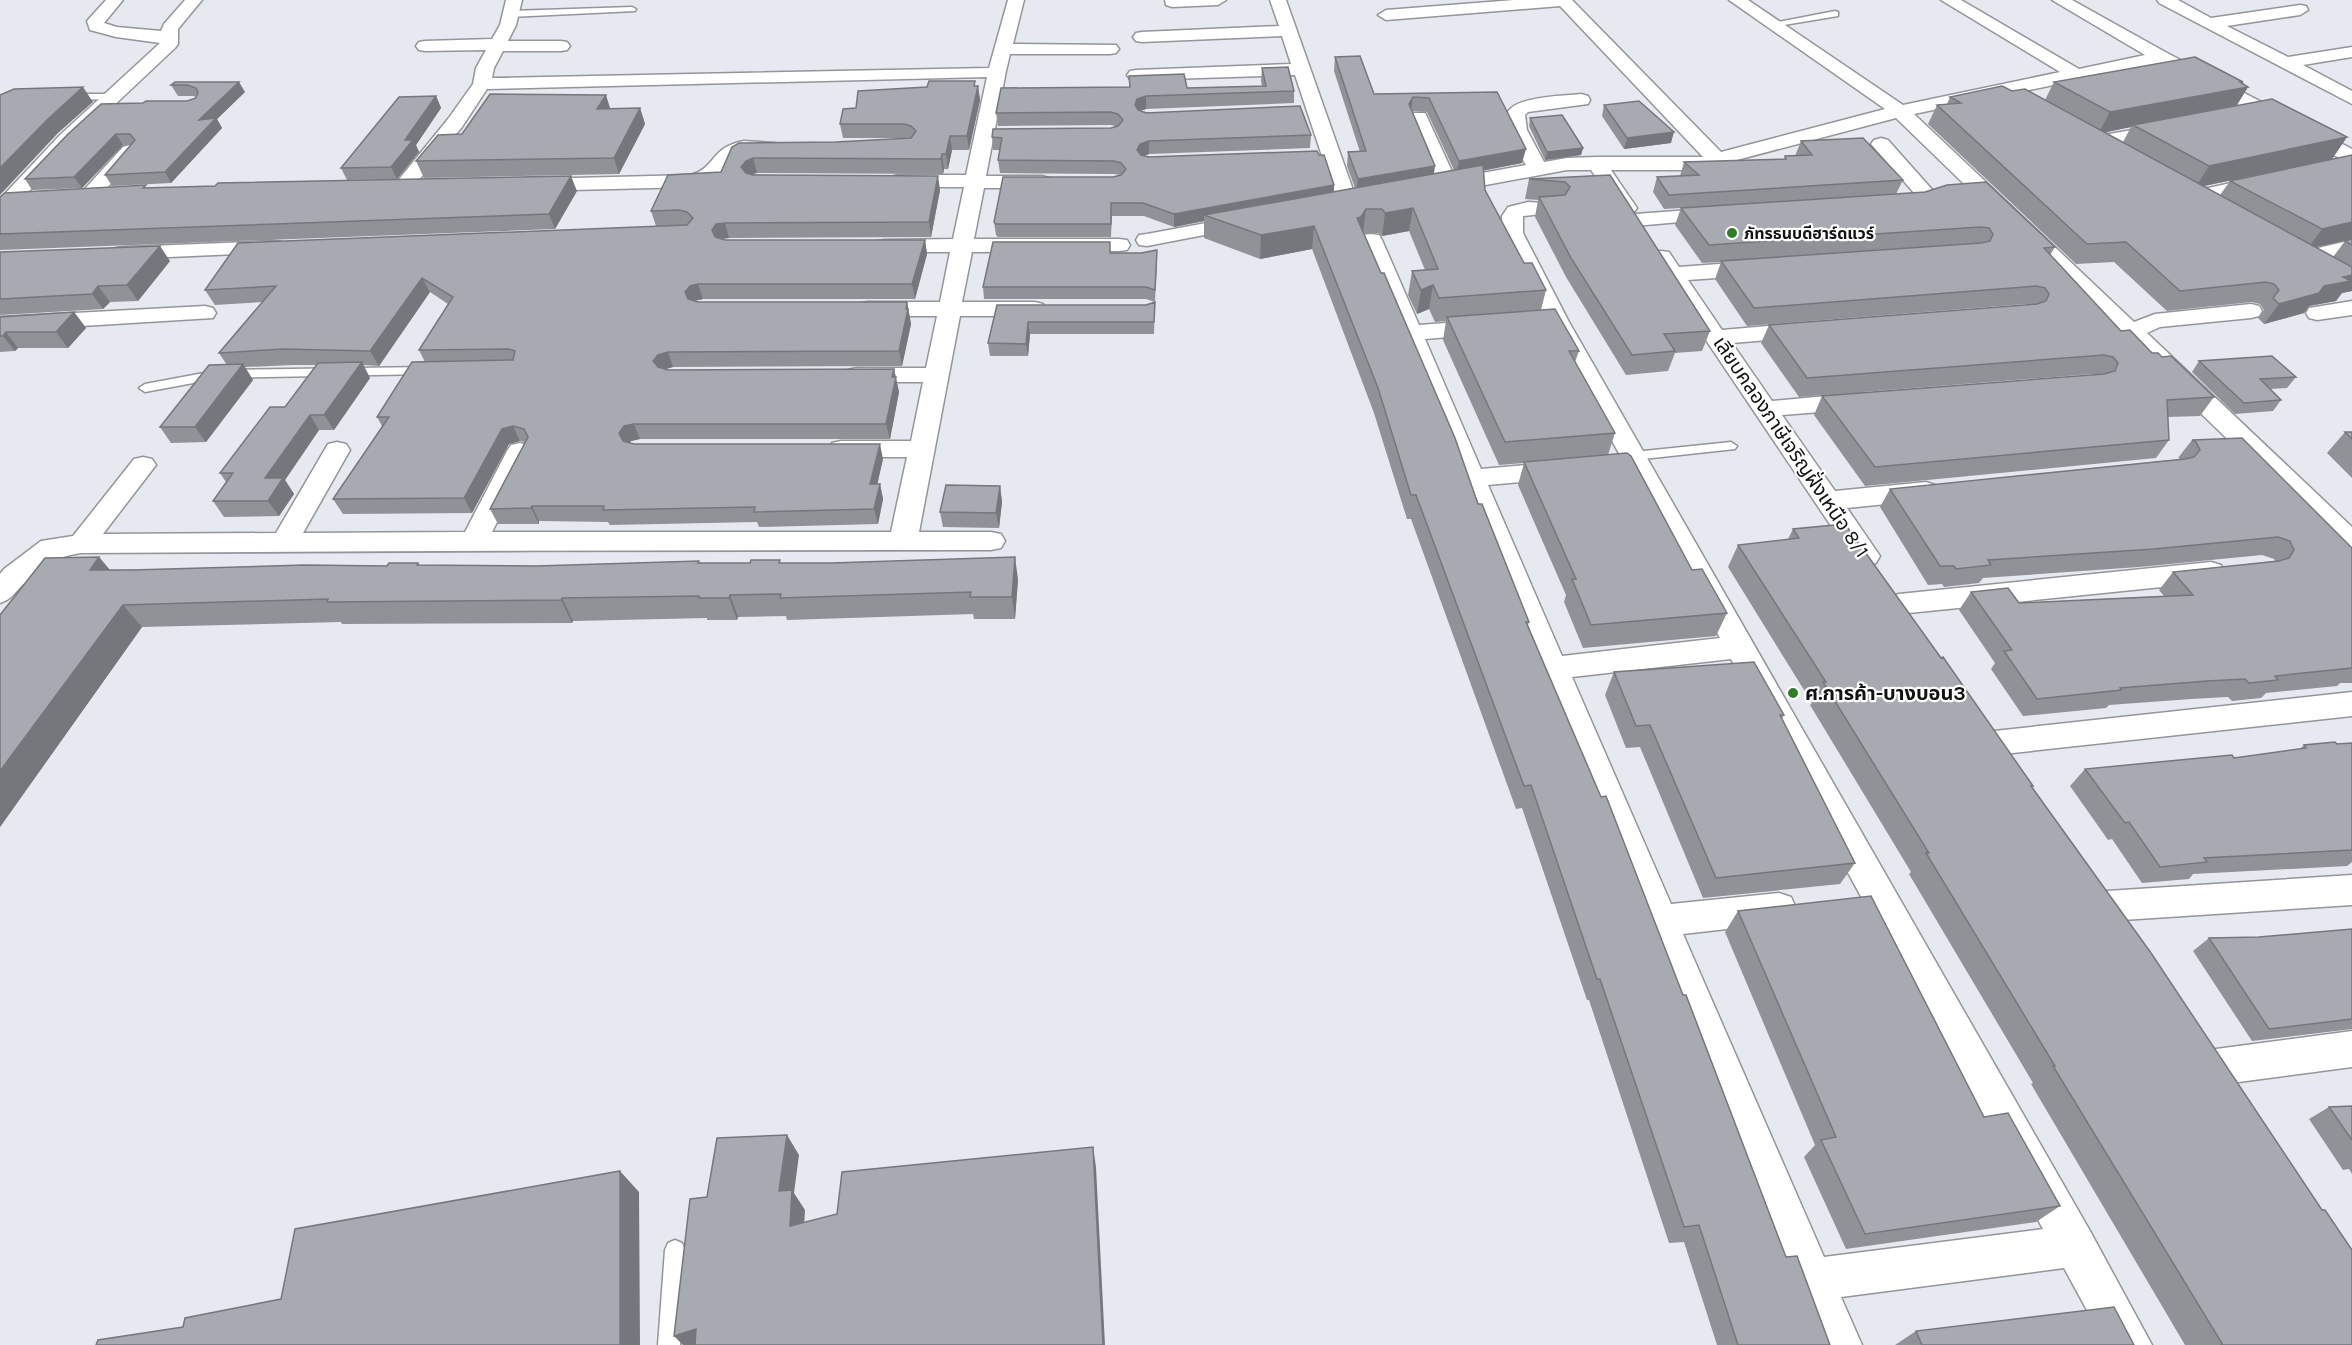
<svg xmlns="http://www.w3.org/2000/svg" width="2352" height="1345" font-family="Karla,'Noto Sans Thai',sans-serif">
	<rect width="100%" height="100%" fill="#e7e9f0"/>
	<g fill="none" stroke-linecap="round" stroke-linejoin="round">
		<defs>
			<path id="lane" d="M632 7 636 9 635 11 510 17 506 14 510 11Z
				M1835 11 1838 12V16L1772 27 1768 24Z
				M112 94 117 97 115 99 72 100 67 97 72 94Z
				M426 367 430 368V374L220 378 145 392 139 388 145 384 220 370Z
				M1731 442 1737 446 1735 449 1634 460 1628 456 1634 452Z
				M675 1240 682 1243 685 1250 680 1345H658L665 1250 668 1243Z"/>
			<path id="street" d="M106 0H123L104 23 117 27 161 31 164 24 185 0H202L178 29V44L175 48 74 143 7 215 0 217V199L60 135 160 43 116 37 90 30 87 21Z
				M506 0H522L516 25 508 41H561L567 42 570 46 567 50 561 51H503L494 68 492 78 989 68 1008 0H1024L1013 44 1116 45 1119 49 1116 53 1110 54H1010L1006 71 986 176H1042L1049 178 1052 182 1049 186 1042 188H984L974 239H1119L1127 240 1130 245 1127 250 1119 251 972 252 962 302H1035L1043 304 1046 309 1043 314 1035 316H960L919 532H991L1001 534 1005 541 1001 548 991 550C688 550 384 551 81 553 55 557 45 565 26 582 16 590 13 599 0 603V574L4 569 41 541 73 536 134 459 143 457 152 459 156 465 103 534 276 533 328 444 337 442 346 444 350 450 303 533 465 532 507 451 511 445 520 443 529 445 533 451 492 532H891L907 457H841L832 455 828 449 832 443 841 441H911L923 382H856L848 380 844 375 848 370 856 368H926L937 316H867L859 314 856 309 859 304 867 302H940L950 252H885L877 251 874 246 877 241 885 240 953 239 964 187H898L891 185 888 181 891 177 898 175H966L987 77 487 89 462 127 410 191H396L393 187 396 183 448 119 473 84 476 68 486 50 425 51 419 50 416 46 419 42 425 41 492 39 500 25Z
				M1165 0H1226L1218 5 1172 7 1166 5Z
				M1270 0H1286L1358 204 1355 208 1348 210 1341 208 1338 204 1295 75 1136 80 1130 79 1127 75 1130 71 1136 70 1291 64 1282 36 1142 42 1136 41 1133 37 1136 33 1142 32 1279 26Z
				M1514 0H1572L1721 152 1885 109 1729 0H1748L1903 105 2060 72 1941 0H1961L2079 69 2145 55 2052 0H2072L2167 53 2352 149V163L2345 161 2159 63 1914 114 2134 322 2155 314 2251 304 2259 306 2262 311 2259 316 2251 318 2160 327 2147 333 2352 527V552L2342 550 1896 118 1699 170H1611L1637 208 1634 212 1627 214 1620 212 1591 170H1567L1448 192 1438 190 1409 117 1411 113H1425L1427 117 1455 178 1526 165C1519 152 1505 134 1506 118 1506 96 1564 96 1581 94L1588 96 1590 100 1588 104 1528 112 1525 115 1527 130 1544 162 1567 158 1596 157H1703L1560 6 1386 20 1378 15 1386 10Z
				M2157 0H2178L2211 18 2300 5 2306 6 2308 10 2300 15 2227 26 2288 57 2352 47V57L2303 65 2352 91V104L2159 3Z
				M2166 124 2173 126 2176 130 2173 134 2098 148 2091 146 2088 142 2091 138 2098 136Z
				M1881 138 1888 140 1936 194 1939 198 1936 202 1897 209 1890 207 1887 203 1890 199 1915 194 1871 144 1874 140Z
				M744 141 775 143 778 147 775 151 742 153 732 160 716 180 691 187 534 191 527 189 524 185 527 181 534 179 691 175C716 168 710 147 744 141Z
				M130 145 137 147 140 151 137 155 96 200H82L79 196 82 192 123 147Z
				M2263 176 2270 178 2273 182 2270 186 2192 203 2185 201 2182 197 2185 193Z
				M1528 202 1560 204 1563 208 1560 212 1523 216V233L1569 322 2090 1231 2152 1345H2106L2064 1268 1841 1297 1862 1345H1818L1360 240 1363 235 1371 234 1379 235 1382 240 1419 325 1486 320 1494 322 1498 327 1494 332 1486 334 1425 339 1481 469 1562 462 1571 464 1575 470 1571 476 1562 478 1488 485 1562 656 1720 638 1547 322 1501 233 1502 216 1508 207ZM1731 659 2043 1229 1824 1257 1683 934 1779 923 1791 919 1796 908 1791 897 1779 893 1671 904 1572 677Z
				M1718 208 1725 210 1728 214 1725 218 1635 226 1628 224 1625 220 1628 216 1635 214Z
				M1244 216 1251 218 1254 222 1251 226 1147 246 1139 245 1136 240 1139 235 1147 234Z
				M2352 240V252L2305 264 2297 263 2294 258 2297 253Z
				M274 241 282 242 285 247 282 252 124 259 116 258 113 253 116 248 124 247Z
				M1661 251 1669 252 1679 267 1759 261 1767 263 1770 268 1767 273 1759 275 1688 280 1722 330 1805 323 1813 325 1817 330 1813 335 1805 337 1732 343 1772 401 1859 393 1868 396 1871 401 1868 406 1859 409 1782 415 1835 491 1926 482 1935 485 1939 491 1935 497 1926 500 1847 508 1880 556 1876 563 1866 566 1856 563 1650 257 1653 252Z
				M2352 301V315L2317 320 2309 318 2306 313 2309 308Z
				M205 306 213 308 216 313 213 318 0 331V317Z
				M2211 562 2221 565 2225 572 2221 579 2211 582 1899 614 1889 611 1885 604 1889 597 1899 594Z
				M2352 692V716L1994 755 1983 752 1978 743 1983 734 1994 731Z
				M2352 875V905L2107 921 2095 917 2090 906 2095 895 2107 891Z
				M2352 1031V1067L2216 1085 2203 1080 2197 1067 2203 1054 2216 1049Z"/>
		</defs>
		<!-- lane casing -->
		<use href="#lane" stroke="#93959b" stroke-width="3"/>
		<!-- street casing -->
		<use href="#street" stroke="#93959b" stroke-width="3"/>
		<!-- lane -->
		<use href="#lane" fill="#fff" fill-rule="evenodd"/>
		<!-- street -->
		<use href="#street" fill="#fff" fill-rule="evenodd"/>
	</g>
	<!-- wall -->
	<path fill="#909298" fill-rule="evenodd" d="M1335 57 1374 94 1497 92 1522 163 1483 171 1485 190 1524 263 1546 290 1541 310 1579 351 1575 362 1615 433 1608 455 1692 570 1727 613 1716 636 1583 648 1564 602 1566 595 1518 485 1524 463 1499 465 1443 340 1446 321 1435 322 1429 309 1417 314 1408 295 1412 271 1425 270 1409 231 1382 236 1379 233H1364L1529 622 1528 625 1786 1257 1830 1345H1717L1684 1242 1669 1243 1589 1000H1587L1522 808 1516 809 1411 519H1407L1374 413 1312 249 1260 259 1204 238V221L1174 227 1144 216H1112L1111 237H998L996 235 994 222 1120 175 1114 174 1000 173 998 160 1000 150H993L992 137 1111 128 1118 127 1111 125 998 126 996 113 1129 87V76L1187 88 1262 86 1261 81 1262 68 1294 91V103L1146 109 1140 111 1311 135 1310 148 1149 154 1143 156 1334 185V192L1355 188 1347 166 1348 152H1360L1334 71ZM1412 111 1427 112 1454 170 1434 174Z
		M975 81V86H978L980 100 969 150H952L948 169H944L943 174 757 173 751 174 940 190 931 237 729 238 721 239 725 240H925L927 254 915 299H703L694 301 698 302H907L911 324 902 366 673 367 664 369 668 370 894 369 899 392 890 439H640L631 441 629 443 634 444 883 459 877 484H880L883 499 878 524 759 527 757 522 610 525 608 522 539 521V524H498L490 509 525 442 520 441 509 444 472 513 343 514 333 499 382 426 377 417 425 362 419 350 448 304 430 292 379 366 363 365 370 378 334 430H319L285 480 294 494 279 516 224 517 213 501 226 482 220 473 285 407 317 365H293L245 367 253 380 206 442 171 443 160 427 227 365 219 353 263 302 215 305 205 290 656 226 651 211 721 172 732 147 836 142 907 138H843L840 124 856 108 927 87Z
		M175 82 245 92 217 119 222 128 171 183 112 186 105 175 131 145H123L82 188 32 190 25 179 143 103 187 101 196 98V97L193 96H178L171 85Z
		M2054 82H2243L2242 83 2248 87 2237 105 2347 137 2332 159 2203 186 2220 195 2230 181 2352 239 2315 247 2333 257 2345 241 2352 239V291L2342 293 2336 301 2309 306 2304 313 2264 324 2258 318 2264 310 2260 304 2252 302 2167 311 2114 262 2076 264 1928 124 1937 105 1947 104 1950 97 2012 91 2045 100ZM2131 127 2123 142 2105 132Z
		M436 96 441 108 416 145 419 152 397 179 347 180 341 168Z
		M1604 105 1671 143 1624 149 1602 116Z
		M640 108 645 124 619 174 424 178 416 161 462 134 610 109Z
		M1530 118 1583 148 1581 155 1545 160 1529 126Z
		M1801 141 1903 180 1896 194 2055 247 2050 255 2121 331 2152 353 2162 357 2214 397 2200 416 2168 417 2169 440 2156 458 1865 486 1814 415 1822 396 2096 375 2092 374 1799 397 1761 343 1769 325 2030 305 2026 304 1747 326 1715 279 1721 262 1702 263 1675 225 1681 208 1664 209 1653 192 1657 177 1680 176 1684 162 1784 159 1785 156H1795Z
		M1610 175 1710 331 1702 351 1675 353 1668 371 1626 375 1566 277 1535 217 1538 200 1525 199 1529 179Z
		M147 188 577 191 555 229 0 250V197Z
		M0 252 170 261 138 301 110 302 103 309 0 315Z
		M1111 253 1157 262 1155 302 1146 299H984L983 287Z
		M1155 302 1154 334H1030L1028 356H990L988 343 997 305H1146Z
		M74 312 86 328 68 348H18L15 351 0 352V317Z
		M2199 361 2296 377 2287 388 2270 389 2281 400 2273 411 2235 414 2192 372Z
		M2345 432H2352V478L2327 453Z
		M2242 438 2352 548V683H2340L2337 686 2266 693 2261 698 2232 701 2228 697 2191 699 2109 705 2106 708 2023 716 1991 669 1995 663 1959 610 1971 592 2019 603 2164 596 2159 590 2173 572 2275 561 2274 559 2262 555 2139 567 1983 578 1979 583 1944 587 1942 584 1928 585 1880 507 1890 489 2181 459 2178 458 2192 440Z
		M1000 486 1002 502 999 528 943 527 940 512Z
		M1793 529 2033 786 2032 788 2352 1345H2185L2031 1084 2033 1083 1909 874 1911 872 1810 705 1812 703 1728 567 1738 545 1788 539Z
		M99 557 110 570 387 566 418 563 420 565 536 566 699 561V563H781L1018 579 1015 619H974L973 614 787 620 786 616 738 617 737 620H707V618L573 621 572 623 342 624 341 622 142 627 0 827V615Z
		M1614 672 1784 715 1782 718 1855 863 1840 884 1703 898 1640 747 1626 748 1605 695Z
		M2352 743V862L2347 866 2193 874 2189 879 2142 883 2112 839 2108 840 2070 786 2085 769 2234 758 2300 749 2304 745Z
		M1738 911 1984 1117 2060 1206 2036 1222 1846 1249 1804 1157 1815 1145 1725 932Z
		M2352 929V1029L2252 1041 2193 951 2209 938 2259 937Z
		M2352 1106V1174L2349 1169 2343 1170 2309 1119 2329 1107Z
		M1916 1331 2134 1345H1895Z"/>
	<!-- shaded-wall -->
	<path fill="#76777c" d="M239 82 245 92 217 119 222 128 171 183 165 172 199 120Z
		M2243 82 2238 89 2248 87 2235 108 2133 125 2131 127 2098 134 2110 112Z
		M978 86 980 100 969 150 967 136Z
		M83 87 93 102 58 133 0 195V168L48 119Z
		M606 95 611 111 597 109Z
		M436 96 441 108 416 145 419 152 397 179 391 167 405 140Z
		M1146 96V109L1137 112 1135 105 1137 99Z
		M1413 97 1411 111 1409 104Z
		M640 108 645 124 619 174 614 158Z
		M1674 132 1671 143 1624 149 1627 138Z
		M116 134 123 145 82 188 74 177Z
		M950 136 952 150 948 169 946 154Z
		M2347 137 2332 159 2195 188 2209 166Z
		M1149 141V154L1140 157 1137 150 1140 144Z
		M1583 148 1581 155 1545 160 1547 152Z
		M1526 149 1522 163 1456 175 1459 161Z
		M942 154 944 169 943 174 941 159Z
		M753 158 757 173 749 175 745 181 741 167 746 161Z
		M1435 166 1433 180 1356 193 1358 179Z
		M571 176 577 191 555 229 549 214Z
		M938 176 940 190 931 237 929 222Z
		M1334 185 1333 198 1204 215V221L1174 227V214Z
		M1413 208 1409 231 1382 236 1385 213Z
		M1366 209 1363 233 1357 218Z
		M2352 222V239L2307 249 2322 229Z
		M725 223 729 238 721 239 716 245 712 230 716 224Z
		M1314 226 1312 249 1260 259 1261 235Z
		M925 240 927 254 915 299 912 284Z
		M160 246 170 261 138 301 127 285Z
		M2352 275V291L2342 293 2336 301 2309 306 2304 313 2264 324 2279 304 2343 277Z
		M422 278 430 292 379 366 370 351Z
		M698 284 703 299 694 301 690 307 685 292 690 286Z
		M1433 285 1429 309 1417 314 1421 290Z
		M98 286 110 302 103 309 92 294Z
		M907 302 911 324 902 366 899 351Z
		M74 312 86 328 68 348 56 332Z
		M1028 322 1030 334 1028 356 1026 344Z
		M6 332 18 348 15 351 3 336Z
		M668 352 673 367 663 370 659 376 653 361 658 355Z
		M362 362 370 378 334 430 324 415Z
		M243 364 253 380 206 442 195 427Z
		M894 369 899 392 890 439 886 424 892 377Z
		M310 415 319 430 285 480 294 494 279 516 268 501 265 478Z
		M634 424 640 439 631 441 625 448 619 433 624 426Z
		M513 426 520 441 509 444 472 513 464 498 502 429Z
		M880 444 883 459 874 499 870 484Z
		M880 484 883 499 878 524 874 509Z
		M1000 486 1002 502 999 528 996 513Z
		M532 506 539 521V524L531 508Z
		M99 557 118 580 90 570Z
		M1015 557 1018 579 1015 619 1012 597Z
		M730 595 738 617 737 620 729 598Z
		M562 598 573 621 572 623 561 600Z
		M123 605 142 627 0 827V771Z
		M787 1135 799 1155 794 1193 805 1210 803 1245 790 1226 779 1191Z
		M1093 1147 1096 1167 1105 1345H1103Z
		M620 1171 639 1192 640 1345H620Z
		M696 1329 712 1345H683L674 1336Z"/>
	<!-- building -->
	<path fill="#a8aab1" stroke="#76777c" stroke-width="1.5" d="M1360 56 1374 94 1497 92 1526 149 1459 161 1429 98 1413 97 1409 104 1435 166 1358 179 1348 152 1366 151 1335 57Z
		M2195 57 2243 82H2240L2248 87 2110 112 2054 82Z
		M1288 67 1294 91 1146 96 1137 99 1135 105 1138 110 1146 113 1300 106 1311 135 1149 141 1140 144 1137 150 1141 155 1149 157 1317 151 1319 155H1324L1334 185 1174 214 1143 203H1111V224H996L994 222 1003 177H1113L1121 175 1126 169 1121 163 1114 161 998 160 1002 138 992 137 993 129 1111 128 1118 126 1123 120 1118 114 1110 112 996 113 1001 88 1130 87 1129 76 1184 74 1187 88 1266 86 1262 68Z
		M929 81H975L974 86H978L967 136H950L946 154H942L941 159 753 158 746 161 741 167 746 173 753 175 938 176 929 222 725 223 716 224 712 230 715 237 725 240H925L912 284H698L690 286 685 292 688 299 698 302H907L906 309H908L899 351 668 352 658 355 653 361 658 367 668 370 894 369 892 377H896L886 424H634L624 426 619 433 623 441 634 444H880L870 484H880L874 509 754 512 755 507 603 510 604 506H532L531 508 490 509 528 437 524 429 513 426 502 429 464 498 333 499 389 417H377L412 362 513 360 515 351 509 349 419 350 453 297 422 278 370 351 283 349 219 353 276 286 205 290 238 243 687 225 693 218 687 212 679 210 651 211 668 175 721 172 732 147 739 143 836 142 911 138 916 131 911 126 904 124H840L843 109 856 108 858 91 927 87Z
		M175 82H239L199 120 216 118 165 172 105 175 135 140 130 134H116L74 177 25 179 68 134 101 104 143 103 146 101H187L196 98 198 92 196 88 187 85H171Z
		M2002 86 2012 91 2025 89 2352 267V275L2343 277 2351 281 2324 286 2319 293 2279 304 2273 298 2279 290 2274 284 2266 282 2180 291 2126 242 2087 244 1937 105 1961 103 1950 97Z
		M83 87 48 119 0 168V95L14 89Z
		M490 94 606 95 597 109 640 108 614 158 416 161 438 135 462 134Z
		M436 96 405 140H413L391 167 341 168 399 97Z
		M2272 99 2347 137 2209 166 2133 125Z
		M1639 101 1674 132 1627 138 1604 105Z
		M1562 115 1583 148 1547 152 1530 118Z
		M1863 138 1903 180 1669 195 1657 177 1699 175 1684 162 1786 159 1785 156 1812 155 1801 141Z
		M2352 155V222L2322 229 2230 181Z
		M1483 165 1485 190 1524 263H1532L1546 290 1439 298 1433 285 1421 290 1412 271 1438 269 1413 208 1385 213 1382 209H1366L1361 217 1357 218 1381 273H1384L1455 438 1478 504H1482L1529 622H1526L1601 797 1606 796 1683 995H1686L1786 1257 1797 1256 1830 1345H1738L1699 1225 1684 1227 1600 979H1597L1531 785 1524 786 1416 495H1411L1378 388 1314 226 1261 235 1204 215Z
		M1610 175 1710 331 1664 334 1675 351 1632 355 1571 258 1539 197 1565 195 1570 187 1565 182 1529 179Z
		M571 176 549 214 0 234V197L5 193 146 185 143 188 215 186 218 183Z
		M1986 182 2055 247 2044 248 2121 331 2130 330 2152 353H2158L2162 357 2171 356 2214 397 2167 400 2169 440 1875 467 1822 396 2104 374 2115 371 2118 363 2113 357 2104 355 1807 378 1769 325 2037 304 2046 301 2049 294 2045 288 2036 286 1754 308 1721 261 1981 243 1990 241 1993 234 1989 228 1980 227 1709 245 1681 208 1925 192 1947 185Z
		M2352 239V245L2345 241Z
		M993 242H1110V253H1141L1157 250 1155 290 1146 287H983Z
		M160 246 127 285 98 286 92 294 0 299V252Z
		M1155 302 1154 322H1028L1026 344 988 343 997 305H1146Z
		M1555 309 1579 351H1569L1615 433 1505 442 1447 317Z
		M74 312 56 332H6L3 336H0V317Z
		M2272 356 2296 377 2260 379 2281 400 2244 403 2199 361Z
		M362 362 324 415H310L265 478H283L268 501H213L233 473H220L270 407H285L318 363Z
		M243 364 195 427H160L209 365Z
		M2345 432H2352V439Z
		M2242 438 2352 548V668L2275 676 2278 680 2249 683 2245 679 2207 681 2120 688 2121 690 2037 699 2004 651 2012 650 1971 592 2008 588 2019 603 2193 595 2173 572 2279 561 2289 558 2294 550 2290 541 2278 537 2154 549 1988 560 1991 565 1956 569 1954 566H1940L1890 489 2185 459 2194 457 2200 450 2196 442 2192 440Z
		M1627 453 1631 456 1692 570 1702 569 1727 613 1591 625 1572 579H1576L1524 462Z
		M946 485 1000 486 996 513 940 512Z
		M1845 524 1941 658 1943 657 2033 786H2031L2151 953 2322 1210H2325L2352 1250V1345H2220H2223L2053 1066H2055L1926 853H1929L1823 682H1826L1738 545 1799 538 1793 529Z
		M99 557 90 570H132L304 565 387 566 389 563H418L417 565 536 566 699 561 698 563H750L751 560H780L779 563H831L1015 557 1012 597H970L971 592 780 598 781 594 730 595 729 598H699V596L562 598 561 600 327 602 328 599 123 605 0 771V615L45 558Z
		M1754 662 1784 715H1780L1855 863 1716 878 1650 725 1636 726 1614 672Z
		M2335 742 2337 744 2352 743V850L2204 858 2207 862 2160 867 2129 822 2125 823 2085 769 2232 755 2234 758 2306 748 2304 745Z
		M1871 896 1984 1117 2008 1113 2060 1206 1865 1234 1821 1140 1836 1137 1738 911Z
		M2352 929V1019L2269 1029 2209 938 2259 937Z
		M2352 1106V1140L2329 1107Z
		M787 1135 779 1191 792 1190 790 1226 837 1214 842 1172 1093 1147 1103 1345H695L696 1329 674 1336 690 1199 707 1197 717 1138Z
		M620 1171V1345H96L98 1340 183 1327 185 1318 281 1299 295 1229Z
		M2114 1307 2134 1345H1922L1916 1331Z"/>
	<!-- markers -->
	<g fill="#2f7d27" stroke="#fff" stroke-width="2">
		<circle cx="1732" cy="233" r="6"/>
		<circle cx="1793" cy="693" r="6"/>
	</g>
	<g text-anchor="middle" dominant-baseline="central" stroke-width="4.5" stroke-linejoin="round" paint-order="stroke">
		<!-- far-poi labels -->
		<g font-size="16" font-weight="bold" fill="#101113" stroke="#fff" text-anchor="start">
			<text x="1744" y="233">ภัทรธนบดีฮาร์ดแวร์</text>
		</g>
		<!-- street labels -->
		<g font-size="20" fill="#101113" stroke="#fff">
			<text transform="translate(1791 447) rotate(56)">เลียบคลองภาษีเจริญฝั่งเหนือ 8/1</text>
		</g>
		<!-- poi labels -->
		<g font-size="20" font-weight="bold" fill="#101113" stroke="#fff" text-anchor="start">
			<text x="1805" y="693">ศ.การค้า-บางบอน3</text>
		</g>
	</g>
</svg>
